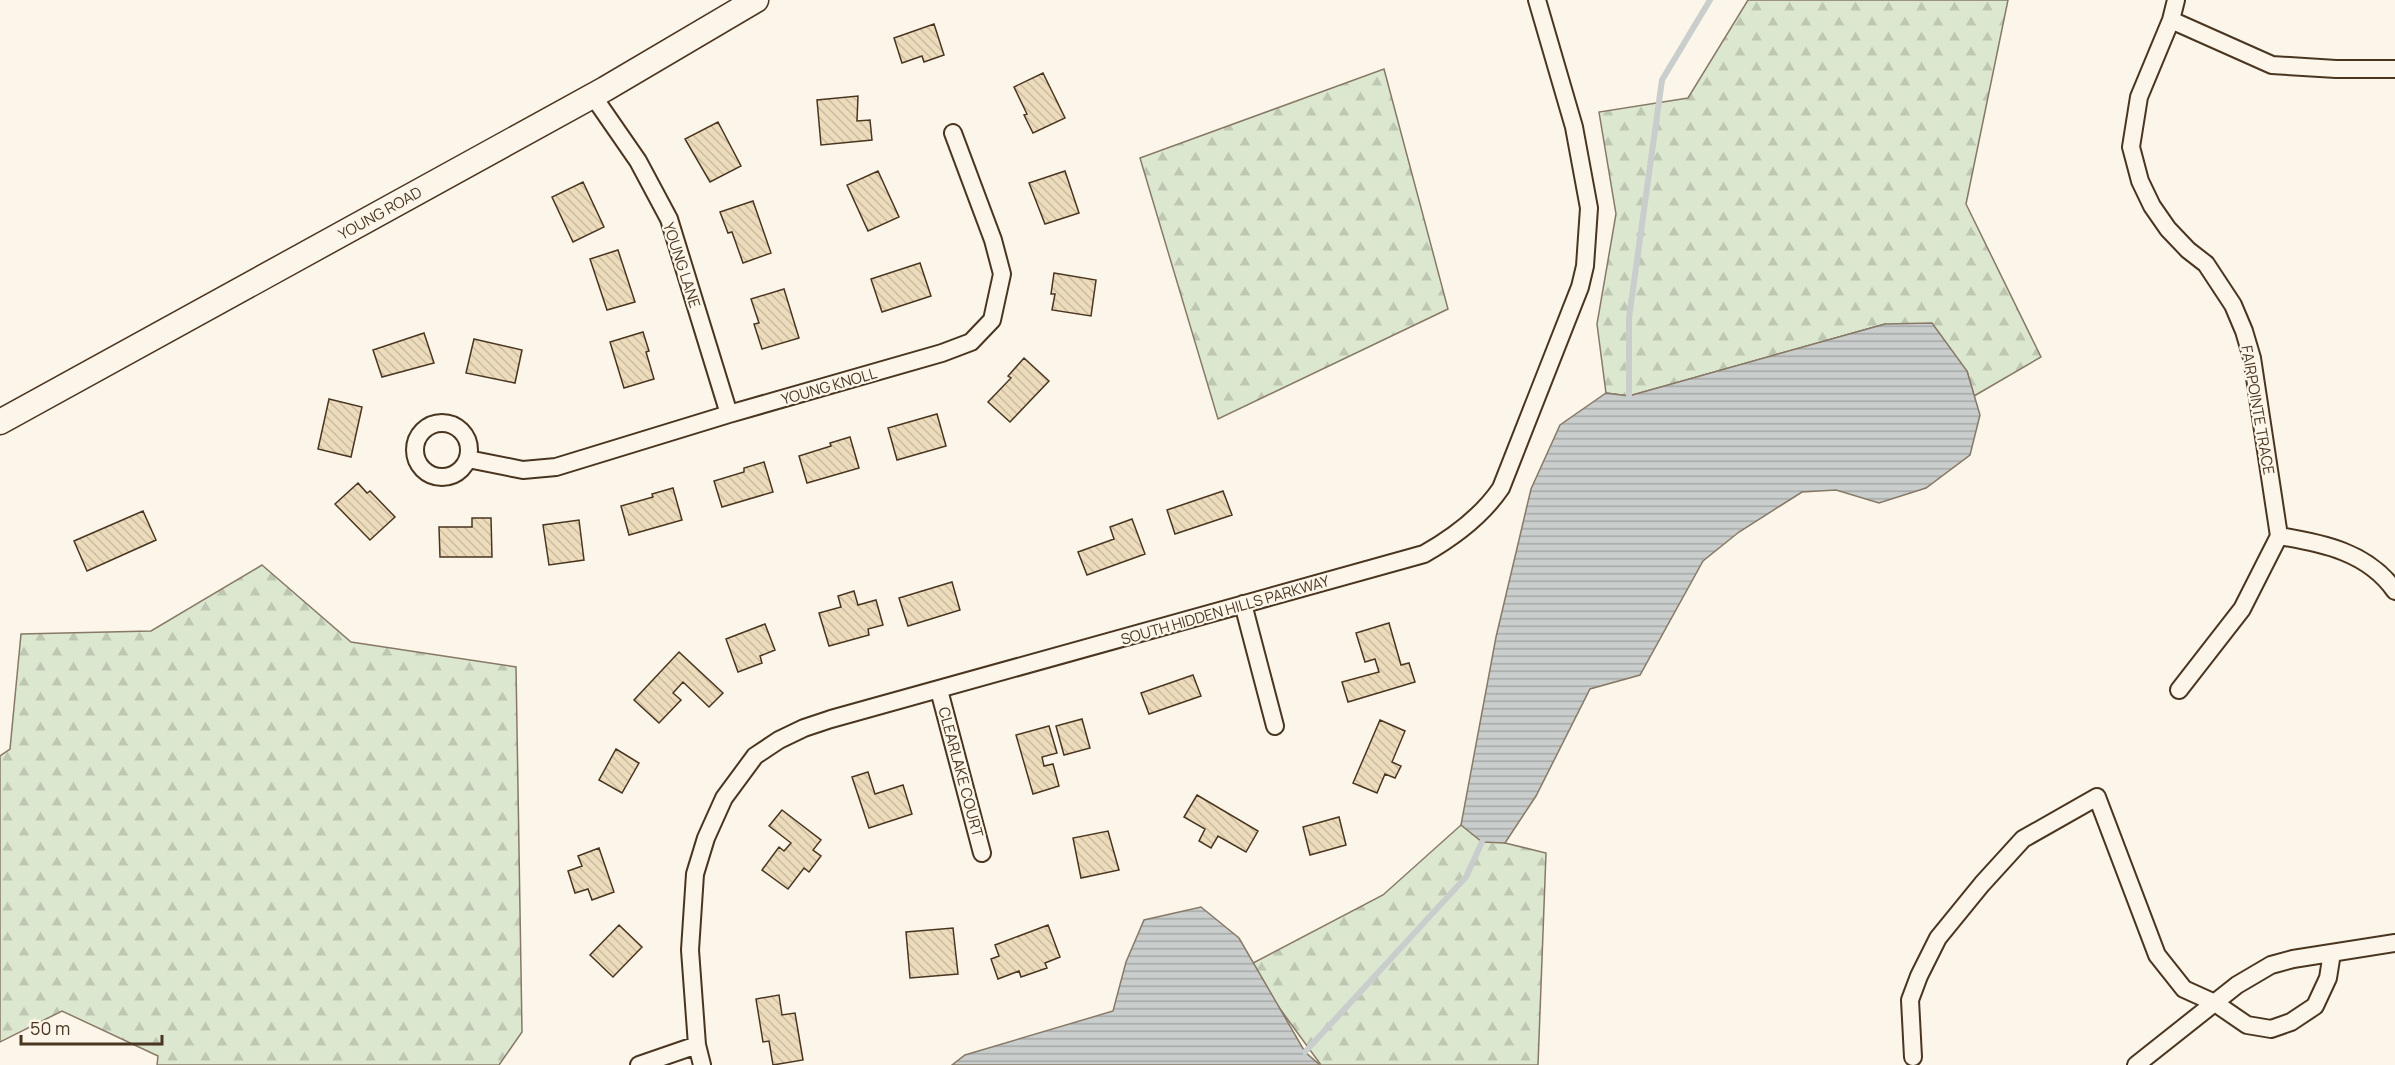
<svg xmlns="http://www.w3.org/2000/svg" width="2395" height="1065" font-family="Manrope,sans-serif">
	<defs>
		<pattern id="forest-firs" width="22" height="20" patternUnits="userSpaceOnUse" patternTransform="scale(1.5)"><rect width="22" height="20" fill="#dce7d0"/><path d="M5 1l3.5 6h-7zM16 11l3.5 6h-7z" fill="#bec7b2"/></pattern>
		<pattern id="water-rules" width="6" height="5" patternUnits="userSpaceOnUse" patternTransform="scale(1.5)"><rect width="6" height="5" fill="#c9cecd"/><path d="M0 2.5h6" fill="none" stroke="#a5a8a6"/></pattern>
		<pattern id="building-back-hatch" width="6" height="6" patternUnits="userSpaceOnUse" patternTransform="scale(1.5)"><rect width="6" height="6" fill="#ecdcbc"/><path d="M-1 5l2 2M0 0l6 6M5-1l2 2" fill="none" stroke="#ccbda1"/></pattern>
	</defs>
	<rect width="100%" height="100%" fill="#fbf6e9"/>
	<!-- forest -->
	<path fill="url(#forest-firs)" stroke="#887966" stroke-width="1.5" d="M1748 0H2008L1966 204 2041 357 1974 396 1967 371 1885 324 1629 396 1606 393 1597 324 1616 214 1599 112 1688 98Z
		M1384 69 1448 309 1218 419 1140 158Z
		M262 565 351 642 516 667 522 1032 499 1065H157L158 1056 62 1011 0 1042V756L10 749 21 634 151 631Z
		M1461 825 1505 843 1546 853 1538 1065H1321L1275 1002 1253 963 1383 895Z"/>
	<!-- water -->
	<path fill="url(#water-rules)" stroke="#887966" stroke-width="1.5" d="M1932 323 1967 371 1980 415 1970 455 1926 488 1879 503 1836 490 1802 492 1739 532 1703 561 1640 675 1590 689 1536 796 1505 843 1482 842 1461 825 1496 637 1531 489 1560 425 1606 393 1629 396 1885 324Z
		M1201 907 1239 938 1305 1052 1320 1065H952L965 1055 1113 1011 1126 962 1144 920Z"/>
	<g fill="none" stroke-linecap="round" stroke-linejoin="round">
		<!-- stream -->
		<path stroke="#c9cecd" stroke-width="6" d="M1629 396V318L1662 80 1710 0
			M1305 1052 1466 877 1482 842"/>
	</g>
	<!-- building -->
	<path fill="url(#building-back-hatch)" stroke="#4a3520" stroke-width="1.5" d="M934 24 944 55 924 62 922 56 902 63 894 38Z
		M1043 73 1065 118 1033 133 1024 115 1027 114 1014 87Z
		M858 96 857 121 870 120 872 140 821 145 817 100Z
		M718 122 741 166 710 182 685 139Z
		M878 171 899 217 868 231 847 185Z
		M1065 171 1079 213 1045 224 1029 183Z
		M583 182 604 227 573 242 552 197Z
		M753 201 771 253 743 263 732 232 728 233 720 212Z
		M618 250 635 302 607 310 590 259Z
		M920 263 931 296 882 312 871 279Z
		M1054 273 1096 280 1091 316 1052 310 1055 294H1051Z
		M784 289 799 338 762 349 754 324 759 323 751 299Z
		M643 332 649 351 646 352 654 379 624 388 610 342Z
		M424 333 434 363 382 377 373 350Z
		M474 339 522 350 515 383 466 373Z
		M1024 358 1049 381 1010 422 988 402 1011 378 1008 376Z
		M329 399 362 407 351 457 318 449Z
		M937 414 946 446 897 460 888 428Z
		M850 437 859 468 807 483 799 456 831 446 830 443Z
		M764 462 773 492 722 507 714 481 744 472V468Z
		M358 483 367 493 370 491 395 517 370 540 335 504Z
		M673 488 682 520 629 535 621 506 653 497 652 494Z
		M1223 491 1232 515 1175 534 1167 510Z
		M143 511 156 540 87 571 74 541Z
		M472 518H491L492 557H440L439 527H472Z
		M1132 519 1145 554 1087 575 1078 552 1114 539 1110 527Z
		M579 520 584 560 549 565 543 525Z
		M952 582 960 610 908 626 899 598Z
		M854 591 858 605 876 600 883 625 868 629 869 635 829 646 819 613 841 607 838 596Z
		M1389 623 1401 665 1409 663 1415 682 1348 702 1342 682 1379 672 1375 659 1365 662 1356 633Z
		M765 624 775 650 760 656 762 663 738 672 726 639Z
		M679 652 723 693 709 707 683 682 673 693 681 700 659 723 634 700Z
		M1193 675 1201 696 1149 714 1141 693Z
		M1082 719 1090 748 1064 755 1056 726Z
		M1380 720 1405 731 1392 762 1401 766 1395 778 1385 774 1377 793 1353 783Z
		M1049 726 1057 753 1042 757 1044 766 1053 764 1059 786 1033 794 1016 735Z
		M616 749 639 763 622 793 599 780Z
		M868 772 875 794 903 785 912 814 869 828 852 777Z
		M1197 795 1258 831 1246 852 1218 836 1211 848 1199 841 1205 829 1184 817Z
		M782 810 821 840 813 850 821 856 809 872 804 868 788 889 762 870 779 847 784 851 791 843 769 826Z
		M1339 817 1346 845 1310 855 1303 827Z
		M1108 831 1119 870 1081 878 1073 838Z
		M599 848 614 892 592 900 588 889 575 893 568 871 582 866 578 856Z
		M619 925 642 947 613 977 590 955Z
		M1048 925 1060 957 1045 963 1047 968 1021 977 1019 971 998 979 991 959 999 956 995 945Z
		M953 928 958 974 910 978 906 932Z
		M779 995 782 1015 795 1013 803 1060 773 1065 769 1041 763 1042 756 999Z"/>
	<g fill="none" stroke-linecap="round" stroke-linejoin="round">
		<defs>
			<path id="street" d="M2176 0 2171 20 2139 97 2131 147 2140 181 2152 206 2168 229 2188 250 2206 264 2233 305 2244 331 2252 358 2279 536 2242 609 2179 690
				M2171 20 2272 65 2336 69H2395
				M593 96 638 161 669 219 729 414
				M415 450a27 27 0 1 1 54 0a27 27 0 1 1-54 0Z
				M468 459 523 470 556 467 729 414 942 353 971 342 992 320 1002 274 993 240 953 133
				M2279 536C2322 543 2368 552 2395 591
				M1243 604 1275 726
				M939 690 982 853
				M1913 1057 1910 1000 1919 976 1938 938 1982 884 2023 839 2097 797 2157 955 2184 989 2215 1003 2247 1025 2271 1029 2291 1022 2315 1006 2328 978 2332 953
				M639 1065 697 1045
				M702 1065 697 1045 690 950 695 874 706 838 724 798 755 756 779 740 804 728 831 719 1424 554C1454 537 1482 516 1501 488L1580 287 1585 266 1589 208 1574 127 1537 0
				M2136 1065 2237 985 2271 965 2293 959 2395 943"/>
			<path id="secondary" d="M0 422 605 89 756 0"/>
		</defs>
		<!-- street casing -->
		<use href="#street" stroke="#4a3520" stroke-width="20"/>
		<!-- secondary casing -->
		<use href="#secondary" stroke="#4a3520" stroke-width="27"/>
		<!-- street -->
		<use href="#street" stroke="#fbf6e9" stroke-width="16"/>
		<!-- secondary -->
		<use href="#secondary" stroke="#fbf6e9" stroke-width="24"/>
	</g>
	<g text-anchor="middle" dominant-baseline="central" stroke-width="4.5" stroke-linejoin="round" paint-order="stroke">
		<!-- street labels -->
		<g font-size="15" fill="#4a3520" stroke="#fbf6e9">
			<text transform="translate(380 213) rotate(-29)">YOUNG ROAD</text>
			<text transform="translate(682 265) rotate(72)">YOUNG LANE</text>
			<text transform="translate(829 386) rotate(-16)">YOUNG KNOLL</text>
			<text transform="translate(2258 410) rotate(80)">FAIRPOINTE TRACE</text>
			<text transform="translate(1225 610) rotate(-16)">SOUTH HIDDEN HILLS PARKWAY</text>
			<text transform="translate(961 772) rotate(75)">CLEARLAKE COURT</text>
		</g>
	</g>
	<!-- scale -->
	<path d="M21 1035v9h141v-9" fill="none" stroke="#4a3520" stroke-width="3"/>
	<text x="30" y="1035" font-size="18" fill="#4a3520" stroke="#fbf6e9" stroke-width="4.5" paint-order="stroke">50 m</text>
</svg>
